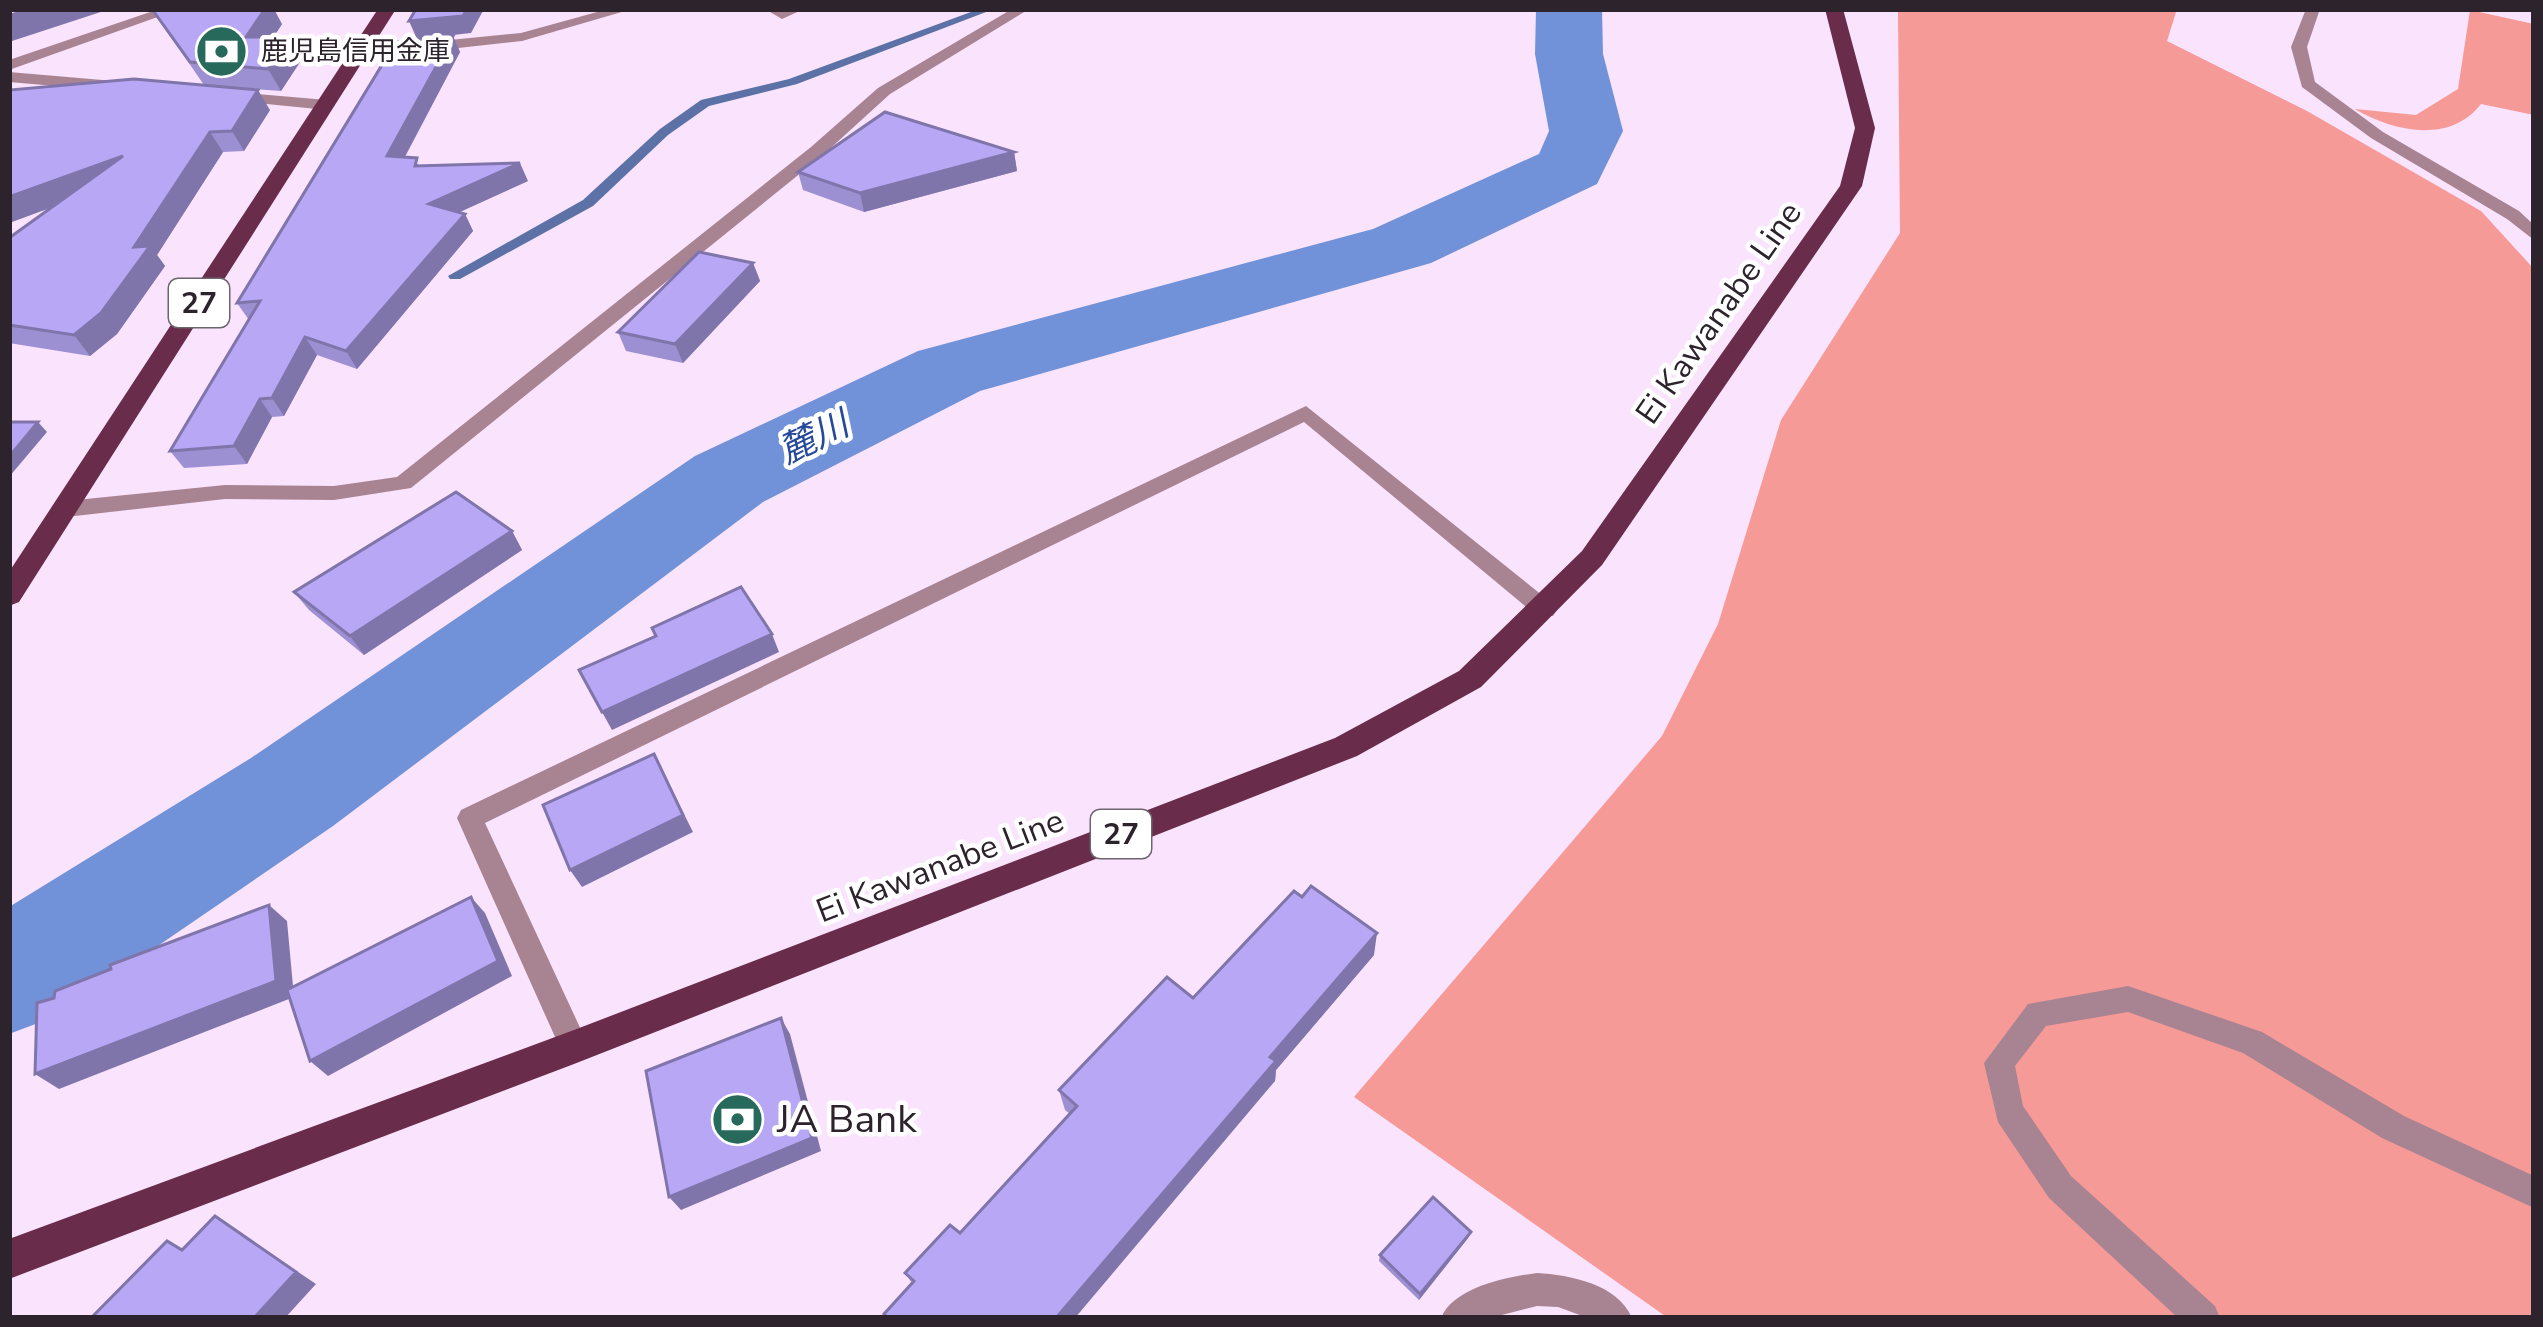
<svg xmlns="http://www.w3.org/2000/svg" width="2543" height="1327" font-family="'Nunito Sans','Noto Sans JP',sans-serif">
	<rect width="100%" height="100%" fill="#fae3fd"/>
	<!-- forest -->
	<path fill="#f69a97" d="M1898 9H2177L2167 41 2307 111 2481 211 2534 269V1318H1668L1354 1097 1662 736 1718 624 1781 420 1900 233Z
		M2470 10 2534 24V115L2481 104C2450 144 2394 132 2355 109L2416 115 2458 89Z"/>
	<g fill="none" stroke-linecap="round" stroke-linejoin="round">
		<!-- stream -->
		<path fill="#5c71a5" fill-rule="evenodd" d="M979 9H994L797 84 709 106 668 135 593 206 460 279H450L448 276 583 200 660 129 701 100 789 79Z"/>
		<!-- river -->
		<path fill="#7192d8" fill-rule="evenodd" d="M1536 9H1602L1603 54 1623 131 1597 184 1431 263 980 391 763 502 333 826 54 1017 9 1034V907L251 758 695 456 918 351 1373 229 1539 154 1549 131 1535 54Z"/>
		<!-- minor -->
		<path fill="#a88392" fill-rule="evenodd" d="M608 9H632L522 41 359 59 351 54 359 49 521 33Z
			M765 9H804L782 19Z
			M1012 9H1029L890 94 823 155 411 488 334 500 225 499 66 517 55 509 66 501 225 485 334 486 397 477 811 147 878 88Z
			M2306 9H2320L2307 47 2315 82 2383 132 2519 211 2534 225V240L2507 219 2371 138 2302 87 2291 47Z
			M1306 406 1553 604 1557 610 1553 616H1537L1304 422 485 823 589 1047 584 1057 574 1061 564 1057 457 818 461 810Z
			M2128 986 2262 1032 2404 1116 2534 1176V1208L2382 1138 2243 1053 2128 1012 2046 1026 2015 1066 2023 1106 2071 1176 2215 1306 2220 1318H2178L2049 1198 1998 1122 1984 1063 2028 1004Z
			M1537 1273C1570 1275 1618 1284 1632 1318H1588L1558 1307 1537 1306 1490 1318H1441C1454 1287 1507 1277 1537 1273Z"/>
		<!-- tertiary -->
		<path fill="#a88392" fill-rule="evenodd" d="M159 9H180L9 70V60Z
			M9 72 114 81 122 86 114 91 9 82Z
			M232 92 327 100 335 105 327 110 226 100V94Z"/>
		<!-- primary -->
		<path fill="#692c4a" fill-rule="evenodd" d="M378 9H396L19 602 9 606V572Z
			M1825 9H1843L1875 128 1862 186 1602 565 1481 687 1357 756 574 1064 9 1279V1239L574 1030 1335 738 1459 671 1582 551 1840 186 1855 128Z"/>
	</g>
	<!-- wall -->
	<path fill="#9d90d2" d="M152 9 282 24 273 37H289L302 59 281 91 204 85Z
		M453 36 460 52 405 157 421 166 528 181 459 212 465 214 473 231 357 369 317 355 284 416 272 417 247 464 184 468 170 451 249 320 237 303Z
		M9 90 270 110 244 151 223 152 157 255 165 266 117 334 90 356 9 343V238L52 207 9 223Z
		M1014 152 1017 171 864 212 803 190 798 172Z
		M753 263 760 281 683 363 626 351 618 332Z
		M512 531 522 550 364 655 309 610 294 592Z
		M1374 955 1276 1070 1275 1081 912 1283 905 1273 960 1233 1070 1114 1065 1110 1059 1090 1193 998Z
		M1468 1238 1419 1300 1379 1261 1380 1255Z"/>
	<!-- shaded-wall -->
	<path fill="#8075ab" d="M26 9H110L9 42V14Z
		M265 9H274L282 24 259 60 246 37Z
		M467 9H484L471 33 417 39 409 21Z
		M453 36 460 52 396 173 387 156Z
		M289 37 302 59 281 91 268 69Z
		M258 90 270 110 244 151 232 131Z
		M210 132 223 152 157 255 165 266 117 334 90 356 74 335Z
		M1014 152 1017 171 864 212 860 193Z
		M123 156 137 176 9 223V197Z
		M520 163 528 181 438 222 429 204Z
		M465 214 473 231 357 369 346 351Z
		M753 263 760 281 683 363 675 344Z
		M305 337 317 355 284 416 272 398Z
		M260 399 272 417 247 464 234 446Z
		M38 422 47 432 9 477V457Z
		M512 531 522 550 364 655 350 636Z
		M772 634 779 652 612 730 602 712Z
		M654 754 693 832 582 887 570 870Z
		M471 897 485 913 512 976 328 1076 310 1061Z
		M269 905 287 921 294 997 59 1089 35 1074Z
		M1377 933 1374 955 1276 1070 1275 1081 1075 1318H1056L1270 1057Z
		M781 1018 790 1034 821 1151 681 1210 669 1197Z
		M215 1216 316 1284 285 1318H254Z
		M1471 1232 1468 1238 1419 1300 1420 1294Z"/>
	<!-- building -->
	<path fill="#b7a7f4" stroke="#8075ab" stroke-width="3" d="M152 9H265L246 37H289L268 69 190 62Z
		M416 9H467L463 16 409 21Z
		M453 36 387 156 417 158 415 166 520 163 429 204 465 214 346 351 305 337 272 398 260 399 234 446 170 451 260 301 237 303 396 42Z
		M134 79 258 90 232 131 210 132 134 247 150 246 101 313 74 335 9 325V238L123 156 9 197V90Z
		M885 112 1014 152 860 193 798 172Z
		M699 252 753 263 675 344 618 332Z
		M9 422H38L9 457Z
		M456 492 512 531 350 636 294 592Z
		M741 587 772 634 602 712 579 670 656 636 652 628Z
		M654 754 683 815 570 870 543 805Z
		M1311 886 1377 933 1270 1057 1276 1061 1056 1318H888L884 1314 914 1281 905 1273 950 1225 960 1233 1077 1106 1059 1090 1167 977 1193 998 1294 891 1302 897Z
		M471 897 498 961 310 1061 287 990Z
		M269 905 276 981 35 1074 37 1003 54 998 55 991 111 969 110 965Z
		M781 1018 812 1138 669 1197 646 1071Z
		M1433 1197 1471 1232 1420 1294 1380 1255Z
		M215 1216 296 1272 254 1318H91L167 1241 182 1250Z"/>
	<!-- icons -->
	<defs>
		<symbol id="bank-disc" viewBox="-11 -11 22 22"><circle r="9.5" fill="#276a5b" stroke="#fff"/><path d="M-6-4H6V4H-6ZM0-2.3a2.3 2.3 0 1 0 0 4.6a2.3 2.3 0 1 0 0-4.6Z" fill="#fff"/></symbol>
	</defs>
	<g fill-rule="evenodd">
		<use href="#bank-disc" x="192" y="22" width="59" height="59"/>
		<use href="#bank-disc" x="708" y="1090" width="59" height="59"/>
	</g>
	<g text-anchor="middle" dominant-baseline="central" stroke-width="9" stroke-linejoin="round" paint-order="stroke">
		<!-- far-poi labels -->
		<g font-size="27" fill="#2c232d" stroke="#fff" text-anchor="start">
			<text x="261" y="51">鹿児島信用金庫</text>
		</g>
		<!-- shield labels -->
		<g fill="#fff" stroke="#6b656c" stroke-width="3">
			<rect x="169" y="279" width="60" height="48" rx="9"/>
			<rect x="1091" y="810" width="60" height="48" rx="9"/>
		</g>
		<g font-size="30" font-weight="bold" fill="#2c232d">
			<text x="199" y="303">27</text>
			<text x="1121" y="834">27</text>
		</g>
		<!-- street labels -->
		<g font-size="33" fill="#2c232d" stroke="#fff">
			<text transform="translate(1719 313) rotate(-55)">Ei Kawanabe Line</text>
			<text transform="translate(940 866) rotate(-21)">Ei Kawanabe Line</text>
		</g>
		<!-- water labels -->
		<g font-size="36" font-style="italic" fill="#26499b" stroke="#fff">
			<text transform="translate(814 438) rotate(-26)">麓川</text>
		</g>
		<!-- near-poi labels -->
		<g font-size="39" fill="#2c232d" stroke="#fff" text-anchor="start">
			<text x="777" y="1119">JA Bank</text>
		</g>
	</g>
	<!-- border -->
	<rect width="2543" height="1327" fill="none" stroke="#2c232d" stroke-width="24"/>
</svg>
